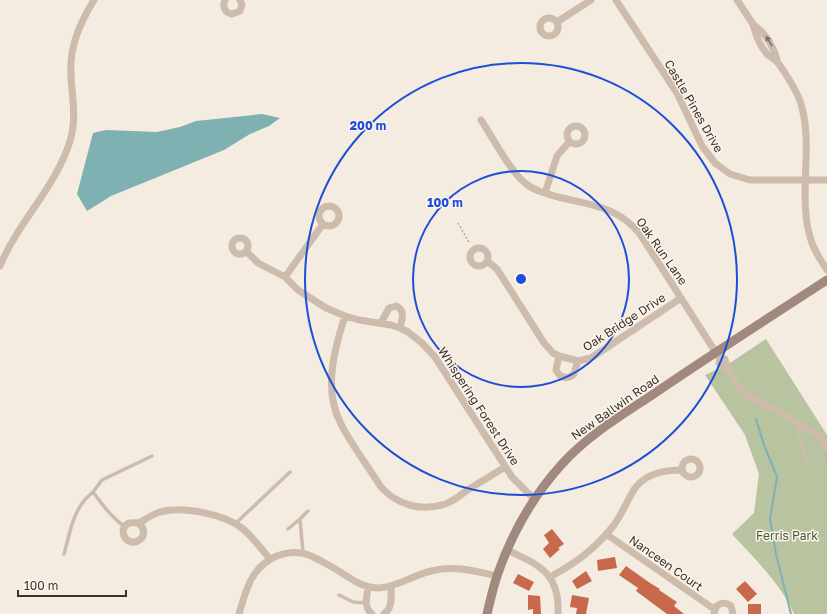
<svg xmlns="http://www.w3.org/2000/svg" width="827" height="614" font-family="'Golos Text',sans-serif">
	<rect width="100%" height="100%" fill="#f4ebe1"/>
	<!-- green -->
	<path fill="#b8c4a0" d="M766 339 827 435V614H794C783 586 752 556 732 534L754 513 759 474 745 435 705 375 727 365Z"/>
	<!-- water -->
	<path fill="#7fb0b2" d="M262 114 280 118 269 126 250 134 224 150 111 196 87 211 77 194 93 133 106 130 157 132 180 127 196 121Z"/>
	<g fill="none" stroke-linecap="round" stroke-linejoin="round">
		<!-- stream -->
		<path stroke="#7fb0b2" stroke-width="2" d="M756 419 764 445 777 477 770 519 776 554 791 614"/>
	</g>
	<!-- building -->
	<path fill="#c8694b" d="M552 529 564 544 558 548 560 549 550 558 543 549 549 543 544 535Z
		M615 557 617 568 598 571 597 560Z
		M626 566 650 583 660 589 659 590 677 602 674 606 684 614H667L636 591 638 588 619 575Z
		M586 571 592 581 577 589 572 581Z
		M518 574 534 582 529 591 513 583Z
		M745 581 757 594 748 602 736 589Z
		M528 595 540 596 541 614H533V609L528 610Z
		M572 595 589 598 586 614H576L577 608 570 607Z
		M748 604H761V614H748Z"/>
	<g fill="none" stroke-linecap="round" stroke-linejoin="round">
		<!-- path -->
		<path stroke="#b9a596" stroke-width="1.5" stroke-dasharray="2 2" stroke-linecap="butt" d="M458 223 470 244
			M825 455 827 460"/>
		<!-- lane -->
		<path stroke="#cdbbac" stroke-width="3.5" d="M797 423 807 467
			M93 492 102 480 152 456
			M236 523 290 472
			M288 529 300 519
			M303 553 300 519 308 511
			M64 554C69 537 72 515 84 501 86 498 90 495 93 492 103 505 111 517 125 527
			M339 595 353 602 366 603"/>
		<!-- street -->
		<path stroke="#cdbbac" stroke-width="7" d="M225 0C222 7 225 13 232 14L240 11 242 5 240 0
			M616 0 677 93 702 146 715 163 730 174 750 180H827
			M737 0 753 24 762 32 769 41 775 53 778 63
			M540 27a9 9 0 1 1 18 0a9 9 0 1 1-18 0Z
			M557 22 591 0
			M753 24C756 35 759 45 767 54 771 57 776 60 779 64 787 76 797 90 801 104 814 147 797 197 811 240 814 251 821 260 827 270
			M481 120C493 138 512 175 529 186 538 192 548 194 558 197 591 205 617 206 640 234L720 359 719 363 728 370
			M567 135a9 9 0 1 1 18 0a9 9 0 1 1-18 0Z
			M545 193 557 156 569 142
			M319 216a10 10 0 1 1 20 0a10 10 0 1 1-20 0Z
			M232 246a8 8 0 1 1 16 0a8 8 0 1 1-16 0Z
			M470 257a9 9 0 1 1 18 0a9 9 0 1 1-18 0Z
			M246 251 258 263 285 277 298 290 326 308 345 316 359 320 391 325 400 328 408 332 422 343 435 357 512 477 535 500
			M487 261 497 269 544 343 553 353 559 356 578 361 591 358 681 298
			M0 266C18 222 56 187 70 141 77 119 72 97 71 75 69 47 80 23 94 0
			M285 277 323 224
			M345 316C334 350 323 391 341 424 352 446 368 466 381 487 397 505 422 512 445 504 453 501 460 496 466 491 479 483 492 475 505 467
			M381 323 389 308 396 306C406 311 402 319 400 328
			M559 356 556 370C560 378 567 380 574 374L578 361
			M720 359H725L728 370 737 385 746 394 807 428 821 438 827 449
			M682 468a9 9 0 1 1 18 0a9 9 0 1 1-18 0Z
			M138 523C144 527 145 532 142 538L136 542C128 543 123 538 123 530 128 518 134 525 141 522 147 518 153 514 160 512 183 506 225 514 243 529 253 537 261 549 270 559
			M606 534 714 609
			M507 550C540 565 560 574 558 614
			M550 577C576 563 595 549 614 525 621 515 626 504 632 493 642 474 662 470 682 470
			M368 587C367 597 363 607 372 614
			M239 614C242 604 245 592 250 582 259 562 280 550 302 553 312 555 323 562 332 567 348 576 360 588 379 588 398 587 413 575 431 571 453 565 475 571 497 576
			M384 614C393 608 391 596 391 587
			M714 614 716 607C721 602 725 602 731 606L733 614"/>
		<!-- secondary -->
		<path stroke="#a18a7d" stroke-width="9" d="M487 614C490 601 493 588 497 576 511 535 533 496 562 464 589 434 624 414 658 391 714 353 770 317 827 280"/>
	</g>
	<!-- one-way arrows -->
	<defs><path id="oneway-solid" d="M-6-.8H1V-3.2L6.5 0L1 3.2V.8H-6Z"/></defs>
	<use fill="#7d6f65" href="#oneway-solid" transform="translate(769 41) rotate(-122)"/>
	<!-- distance rings -->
	<g fill="none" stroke="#1d4ed8" stroke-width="2">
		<circle cx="521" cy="279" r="108"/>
		<circle cx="521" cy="279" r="216"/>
	</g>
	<g text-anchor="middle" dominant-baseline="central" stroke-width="3" stroke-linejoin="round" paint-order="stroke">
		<!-- street labels -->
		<g font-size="12" fill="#3b302b" stroke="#fbf5ee">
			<text transform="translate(694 106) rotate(60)">Castle Pines Drive</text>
			<text transform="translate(662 251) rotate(55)">Oak Run Lane</text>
			<text transform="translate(624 322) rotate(-33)">Oak Bridge Drive</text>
			<text transform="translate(479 406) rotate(57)">Whispering Forest Drive</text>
			<text transform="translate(615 407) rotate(-35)">New Ballwin Road</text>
			<text transform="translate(666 563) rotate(35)">Nanceen Court</text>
		</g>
		<!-- park labels -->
		<g font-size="12" fill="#4a5a2e" stroke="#fbf5ee">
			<text x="787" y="535">Ferris Park</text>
		</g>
	</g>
	<circle cx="521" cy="279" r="6" fill="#1d4ed8" stroke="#fbf5ee" stroke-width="2"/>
	<g font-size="12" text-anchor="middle" font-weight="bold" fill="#1d4ed8" stroke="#fbf5ee" stroke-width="3" stroke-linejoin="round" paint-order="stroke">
		<text x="368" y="130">200 m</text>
		<text x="445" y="207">100 m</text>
	</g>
	<!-- scale -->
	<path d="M18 590v6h108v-6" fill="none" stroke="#3b302b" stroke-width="2"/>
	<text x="24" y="590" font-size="12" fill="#3b302b" stroke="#fbf5ee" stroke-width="3" paint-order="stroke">100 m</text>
</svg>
